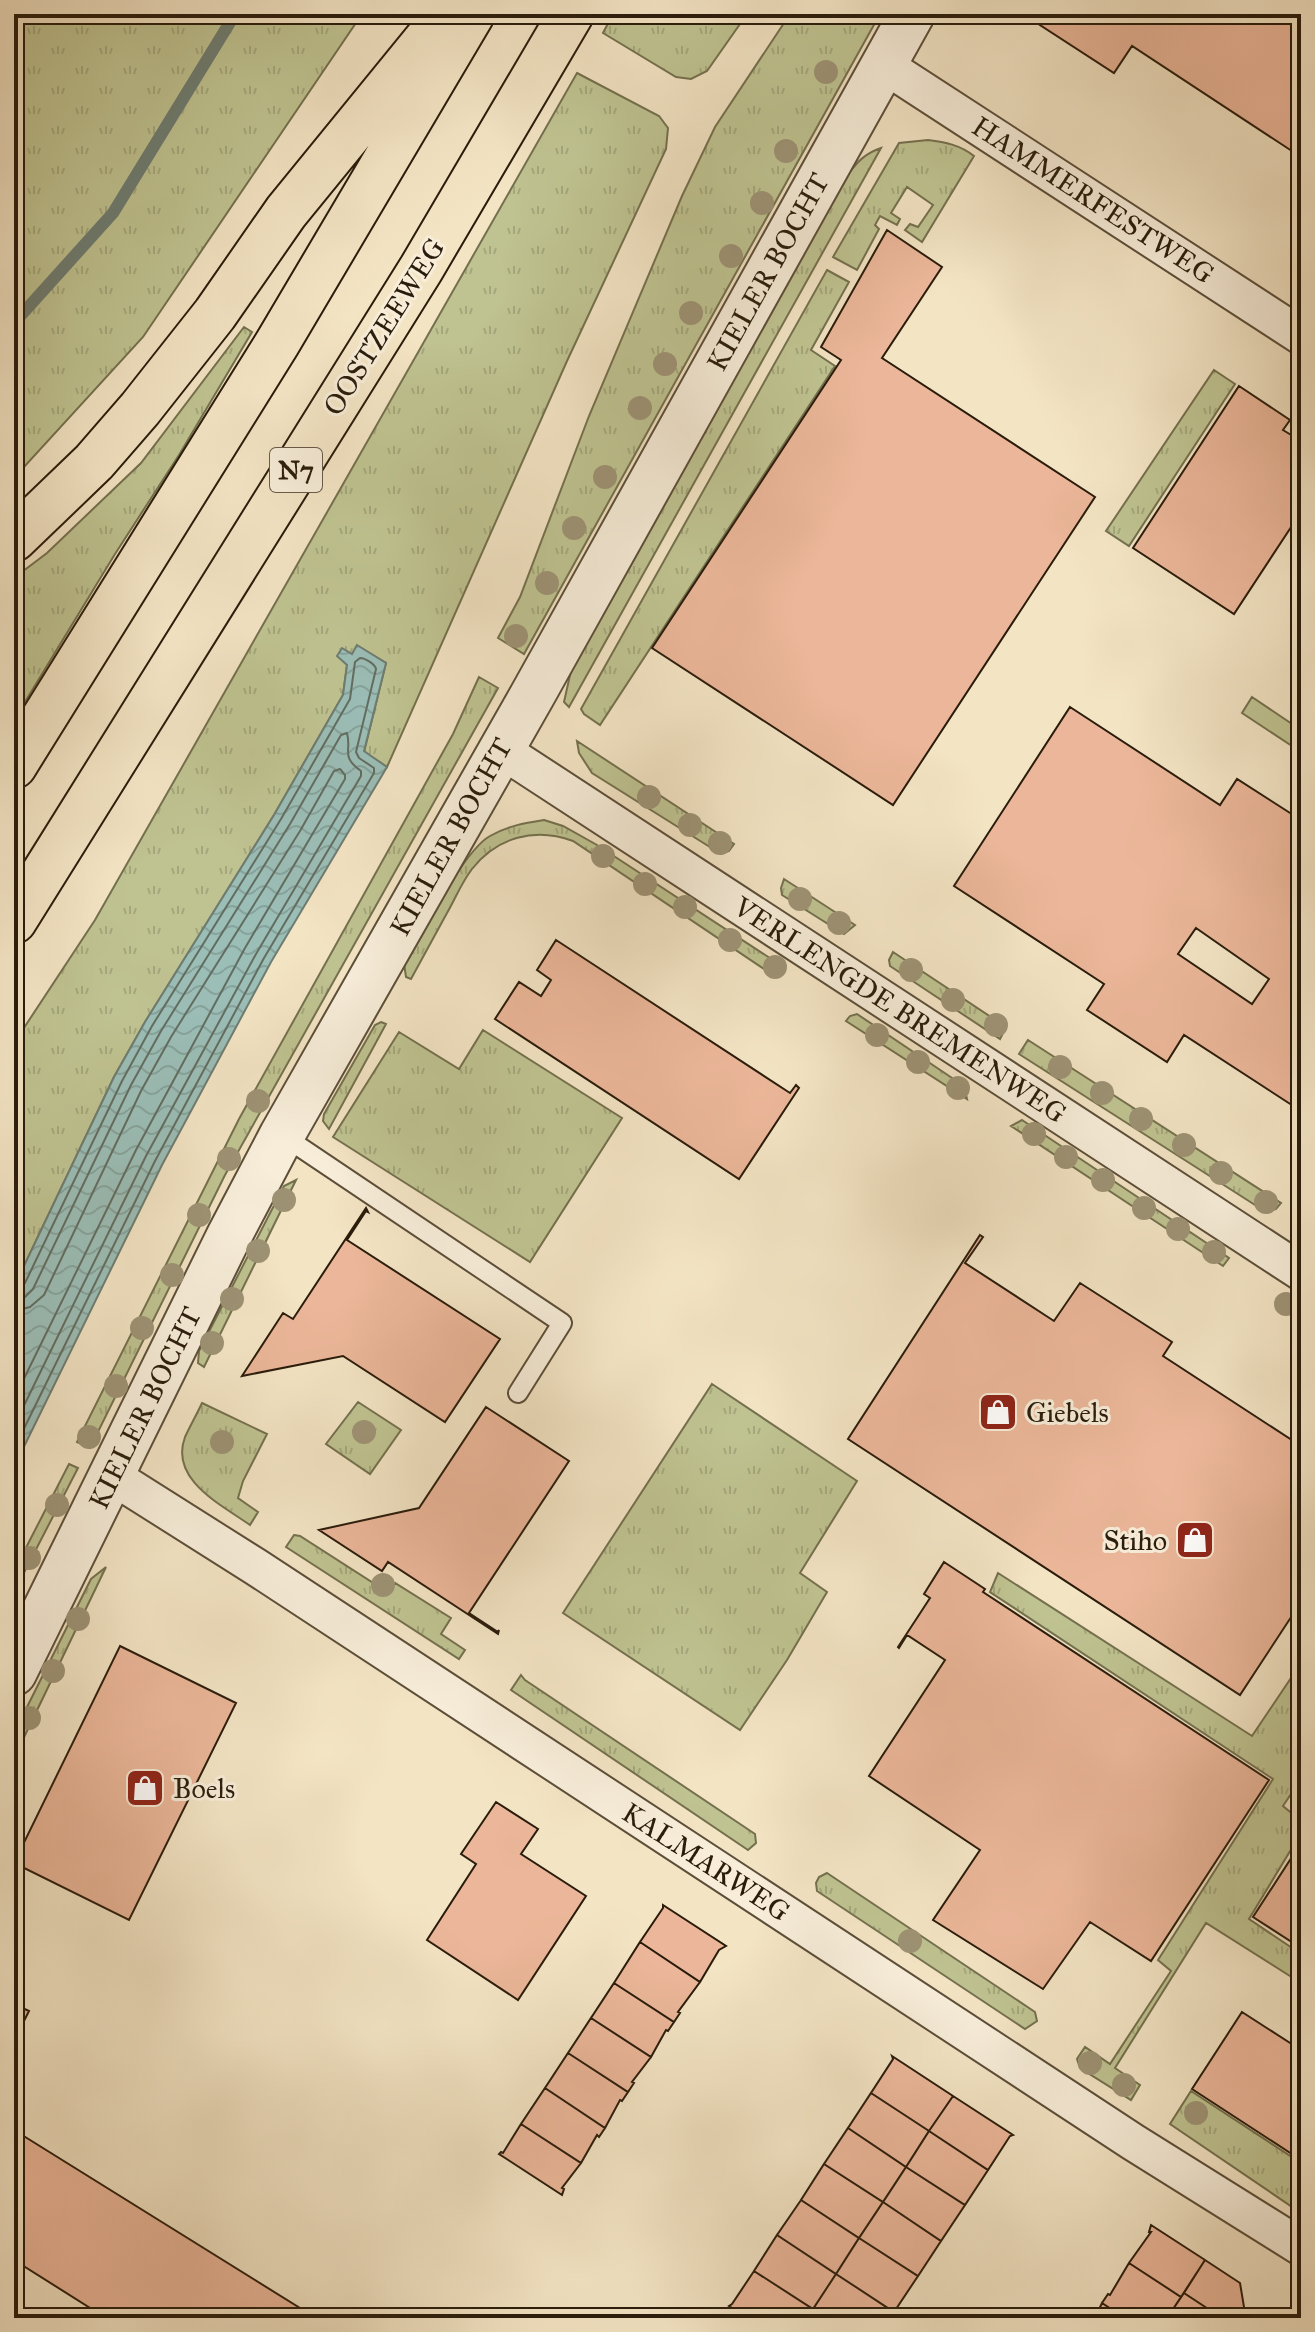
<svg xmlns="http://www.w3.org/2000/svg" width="1315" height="2332" font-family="'IM FELL Great Primer',serif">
	<defs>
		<pattern id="grass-tufts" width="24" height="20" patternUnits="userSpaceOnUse" patternTransform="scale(2)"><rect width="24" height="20" fill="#bfc391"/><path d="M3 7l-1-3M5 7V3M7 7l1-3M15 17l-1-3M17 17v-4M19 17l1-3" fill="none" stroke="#a4a77c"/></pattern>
		<pattern id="water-waves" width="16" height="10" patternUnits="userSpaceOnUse" patternTransform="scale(2)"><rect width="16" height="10" fill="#9bbeb7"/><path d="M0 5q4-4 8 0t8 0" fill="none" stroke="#86a39c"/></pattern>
	</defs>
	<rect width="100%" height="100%" fill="#f3e4c4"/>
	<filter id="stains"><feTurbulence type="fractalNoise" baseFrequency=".0025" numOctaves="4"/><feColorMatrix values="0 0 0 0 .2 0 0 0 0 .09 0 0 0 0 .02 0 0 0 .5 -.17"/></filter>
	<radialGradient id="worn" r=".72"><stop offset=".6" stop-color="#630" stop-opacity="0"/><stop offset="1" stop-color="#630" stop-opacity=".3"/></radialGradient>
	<!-- grass -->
	<path fill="url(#grass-tufts)" stroke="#74704e" stroke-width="2" d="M14 14H362L143 337 14 478Z
		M613 14H747L707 71 691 79 676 77 603 33Z
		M790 14H880L524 654 498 638 520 597 589 416 682 196 715 127Z
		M577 73 659 116 668 128 666 149 567 361 387 767 364 752 386 663 357 646 347 665 343 695 274 815 145 1022 114 1077 14 1287V1043L95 920Z
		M928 140C945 142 960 145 974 156L922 242 905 230 910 224 918 227 933 205 907 187 891 213 900 219 897 225 880 216 875 225 879 229 857 270 833 257 899 143Z
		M881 148 569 707 564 702 572 666 849 173C858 161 866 153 881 148Z
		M827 270 849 282 811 350 835 366 600 725 584 714 581 709Z
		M244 327 252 332 179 455 115 554 14 720V578L47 553 141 463Z
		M1214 370 1235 384 1129 546 1106 531Z
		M479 677 498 688 225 1175 90 1448 77 1442 239 1119 453 734Z
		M1252 697 1301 730V752L1242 713Z
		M577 741 734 844 729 851 721 854 592 773 579 753Z
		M544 820 563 826 597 845 779 964 780 971 776 977 573 841C535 827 497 837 472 869 462 882 455 899 447 913 435 935 423 957 411 979L406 977 404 964C422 934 463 851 490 836 507 826 525 823 544 820Z
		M784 879 855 925 844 934 782 895 781 888Z
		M893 952 1006 1027 1000 1039 890 966 889 960Z
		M857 1014 964 1086 967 1099 846 1021 850 1016Z
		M381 1022 386 1024 329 1129 323 1121 324 1114 375 1025Z
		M483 1030 622 1118 530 1262 333 1137 399 1032 459 1069Z
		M1028 1040 1281 1203 1276 1209 1266 1212 1019 1054Z
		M1022 1120 1229 1258 1223 1266 1011 1126Z
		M296 1180 204 1367 198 1363 199 1351 284 1186Z
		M712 1384 857 1481 800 1573 827 1592 787 1660 740 1730 563 1613Z
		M358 1402 401 1430 370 1474 326 1444Z
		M202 1403 267 1434 243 1481 238 1498 258 1512 250 1525C222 1505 169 1480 185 1437 190 1426 197 1414 202 1403Z
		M69 1464 78 1468 14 1592V1571Z
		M294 1535 300 1536 389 1593 395 1583 451 1618 441 1634 465 1650 459 1659 286 1547Z
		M106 1567 14 1758V1733L91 1579Z
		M998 1573 1252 1736 1301 1663V1783L1299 1782 1283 1806 1301 1821V1833L1249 1919 1301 1954V1983L1206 1923 1115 2068 1140 2085 1131 2100 1080 2068 1077 2059 1085 2047 1110 2064 1171 1971 1158 1960 1273 1779 990 1592Z
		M521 1675 525 1680 755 1834 756 1843 748 1850 511 1690Z
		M827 1873 1035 2012 1037 2021 1025 2029 817 1891 816 1883 819 1877Z
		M1191 2091 1301 2163V2213L1170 2124Z"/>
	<!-- water -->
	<path fill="url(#water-waves)" stroke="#6e7d72" stroke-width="2" d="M357 645 386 663 364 751 387 767 271 962 162 1165 14 1467V1287L114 1077 145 1022 274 815 343 695 347 665 337 656 342 648 352 654Z"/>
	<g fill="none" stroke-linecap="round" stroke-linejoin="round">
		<!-- shore -->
		<path stroke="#626d61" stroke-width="2" d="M14 1289 20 1288 25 1283 122 1081 152 1026 281 819 350 699 355 662 360 658C365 658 375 664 376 669L356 752 359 758 374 768V773L264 958 155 1161 14 1449
			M14 1299 25 1297 33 1289 131 1085 161 1031 290 824 341 735 347 733C352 751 340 756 361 771V776L256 954 146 1156 14 1426
			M14 1311 30 1307 44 1295 141 1091 171 1037 300 831 334 771 340 769 345 775V779L245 948 136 1150 14 1399"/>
		<!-- stream -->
		<path stroke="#6e7d72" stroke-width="12" d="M14 323 113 213 232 19"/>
	</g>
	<!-- building -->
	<path fill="#ebb699" stroke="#2a1c0b" stroke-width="2" fill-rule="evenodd" d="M1023 14H1301V157L1132 46 1114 73Z
		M887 230 942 267 882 358 1095 497 893 805 652 648 841 360 821 347Z
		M1239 386 1290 420 1283 430 1301 441V512L1234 614 1133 548Z
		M1070 707 1220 805 1237 779 1301 820V1111L1184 1035 1167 1062 1087 1010 1104 984 954 886ZM1196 928 1269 979 1252 1004 1178 954Z
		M556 940 790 1093 796 1085 799 1088 739 1179 495 1019 519 982 541 996 551 980 537 970Z
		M366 1208 368 1212 366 1211 347 1240 500 1339 445 1422 343 1356 242 1376 283 1313 293 1319Z
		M980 1235 983 1237 965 1263 1054 1321 1080 1283 1172 1342 1163 1356 1301 1446V1602L1240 1695 848 1439Z
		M486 1407 569 1461 469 1613 498 1632 499 1630 498 1634 388 1562 382 1571 319 1530 419 1508Z
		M944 1562 985 1589 983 1592 1269 1780 1151 1961 1090 1922 1043 1989 933 1920 980 1850 869 1776 945 1660 907 1635 899 1648 898 1647 930 1598 924 1594Z
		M120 1646 236 1703 129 1920 14 1863Z
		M496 1802 538 1829 521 1854 586 1896 518 2000 427 1940 476 1864 461 1854Z
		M1301 1843V1948L1253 1917Z
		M663 1905 726 1946 719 1950 700 1982 640 1942 663 1908Z
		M640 1942 700 1982 678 2012 680 2013 674 2022 614 1983Z
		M614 1983 674 2022 668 2031 666 2030 651 2057 591 2018Z
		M14 2004 29 2011 14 2041Z
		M1242 2012 1301 2050V2160L1192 2089Z
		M591 2018 651 2057 632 2082 634 2083 628 2092 568 2053Z
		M568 2053 628 2092 622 2101 620 2100 605 2128 545 2088Z
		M892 2056 953 2096 929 2131 871 2093 893 2059Z
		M545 2088 605 2128 599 2137 597 2135 581 2163 521 2124Z
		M871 2093 929 2131 906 2167 848 2128Z
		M953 2096 1013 2135 1010 2136 988 2170 929 2131Z
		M521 2124 581 2163 562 2188 564 2189 562 2195 499 2154 501 2152 503 2153Z
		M848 2128 906 2167 883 2202 824 2164Z
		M14 2130 316 2318H106L14 2260Z
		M929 2131 988 2170 965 2205 906 2167Z
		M824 2164 883 2202 859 2238 801 2200Z
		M906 2167 965 2205 941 2241 883 2202Z
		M801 2200 859 2238 836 2274 777 2235Z
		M883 2202 941 2241 918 2276 859 2238Z
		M1151 2225 1205 2260 1181 2297 1129 2263 1151 2232H1149Z
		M777 2235 836 2274 813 2309 754 2271Z
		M859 2238 918 2276 894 2312 836 2274Z
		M1205 2260 1240 2283 1245 2313 1242 2318H1222L1184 2293Z
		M1129 2263 1181 2297 1167 2318H1125L1102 2303 1108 2294 1110 2295Z
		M754 2271 813 2309 807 2318H748L729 2306 732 2304Z
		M836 2274 894 2312 890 2318H826L813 2309Z
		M1184 2293 1222 2318H1167Z
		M1102 2303 1125 2318H1095Z"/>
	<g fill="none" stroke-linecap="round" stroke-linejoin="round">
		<defs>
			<path id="service" d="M282 1135 562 1323 518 1393"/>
			<path id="minor" d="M884 65 1301 336
				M500 749 1301 1272
				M112 1476 256 1567 1133 2142 1301 2247"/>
			<path id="tertiary" d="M14 1673 228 1238 282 1135 533 694 912 14"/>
			<path id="trunk" d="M14 539 94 462 140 409 215 314 286 212 445 17
				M14 766 278 342 472 14
				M14 921 421 269 571 14"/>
		</defs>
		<!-- service casing -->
		<use href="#service" stroke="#5c4e39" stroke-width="22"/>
		<!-- minor casing -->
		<use href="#minor" stroke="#5c4e39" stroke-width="40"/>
		<!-- tertiary casing -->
		<use href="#tertiary" stroke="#5c4e39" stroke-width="48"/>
		<!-- trunk casing -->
		<use href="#trunk" stroke="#2a1c0b" stroke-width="48"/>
		<!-- service -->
		<use href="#service" stroke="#f7edd9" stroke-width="18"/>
		<!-- minor -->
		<use href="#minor" stroke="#f7edd9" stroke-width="36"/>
		<!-- tertiary -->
		<use href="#tertiary" stroke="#f7edd9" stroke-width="44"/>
		<!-- trunk -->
		<use href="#trunk" stroke="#f3e4c4" stroke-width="44"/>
	</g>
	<!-- trees -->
	<g fill="#9d9274">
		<circle cx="826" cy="72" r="12"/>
		<circle cx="786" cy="151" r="12"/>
		<circle cx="762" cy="203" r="12"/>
		<circle cx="731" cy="256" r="12"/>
		<circle cx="691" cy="313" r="12"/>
		<circle cx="665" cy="364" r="12"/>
		<circle cx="640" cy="408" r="12"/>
		<circle cx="605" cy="477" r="12"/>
		<circle cx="574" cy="528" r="12"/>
		<circle cx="547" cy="583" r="12"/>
		<circle cx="516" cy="636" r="12"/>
		<circle cx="649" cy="797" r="12"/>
		<circle cx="690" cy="825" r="12"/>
		<circle cx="720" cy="843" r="12"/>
		<circle cx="603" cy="856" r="12"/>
		<circle cx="645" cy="884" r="12"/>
		<circle cx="800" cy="899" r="12"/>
		<circle cx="685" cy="907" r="12"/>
		<circle cx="839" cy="923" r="12"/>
		<circle cx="730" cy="940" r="12"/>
		<circle cx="775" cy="967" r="12"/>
		<circle cx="911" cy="970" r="12"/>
		<circle cx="953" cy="1000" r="12"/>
		<circle cx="996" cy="1025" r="12"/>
		<circle cx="877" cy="1035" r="12"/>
		<circle cx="918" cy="1062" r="12"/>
		<circle cx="1060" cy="1067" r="12"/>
		<circle cx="958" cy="1088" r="12"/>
		<circle cx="1102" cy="1093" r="12"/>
		<circle cx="258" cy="1101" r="12"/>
		<circle cx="1141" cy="1119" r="12"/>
		<circle cx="1034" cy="1134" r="12"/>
		<circle cx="1184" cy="1145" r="12"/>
		<circle cx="1066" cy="1157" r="12"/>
		<circle cx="229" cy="1159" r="12"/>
		<circle cx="1221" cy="1173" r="12"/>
		<circle cx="1103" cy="1180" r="12"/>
		<circle cx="284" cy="1200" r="12"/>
		<circle cx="1266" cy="1202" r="12"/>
		<circle cx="1144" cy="1208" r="12"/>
		<circle cx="199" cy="1215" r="12"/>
		<circle cx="1178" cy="1229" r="12"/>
		<circle cx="258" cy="1251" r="12"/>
		<circle cx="1214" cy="1252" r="12"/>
		<circle cx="172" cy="1275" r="12"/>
		<circle cx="232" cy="1299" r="12"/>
		<circle cx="1286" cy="1304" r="12"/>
		<circle cx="142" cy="1328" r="12"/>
		<circle cx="212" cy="1343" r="12"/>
		<circle cx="116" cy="1386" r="12"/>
		<circle cx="364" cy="1432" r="12"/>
		<circle cx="89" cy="1437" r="12"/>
		<circle cx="222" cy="1442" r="12"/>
		<circle cx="57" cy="1505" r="12"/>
		<circle cx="29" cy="1558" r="12"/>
		<circle cx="383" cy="1585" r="12"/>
		<circle cx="78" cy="1619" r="12"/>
		<circle cx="53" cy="1671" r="12"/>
		<circle cx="29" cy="1718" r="12"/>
		<circle cx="910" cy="1941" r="12"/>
		<circle cx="1090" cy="2063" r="12"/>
		<circle cx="1124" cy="2085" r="12"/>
		<circle cx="1196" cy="2113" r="12"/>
	</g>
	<!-- icons -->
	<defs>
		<symbol id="shop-square" viewBox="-11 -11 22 22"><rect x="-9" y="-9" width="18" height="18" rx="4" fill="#8f2418" stroke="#f7edd9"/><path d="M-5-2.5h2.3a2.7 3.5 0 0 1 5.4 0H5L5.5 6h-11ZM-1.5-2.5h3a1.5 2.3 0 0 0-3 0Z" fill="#fff"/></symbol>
	</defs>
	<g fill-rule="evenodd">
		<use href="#shop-square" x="976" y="1390" width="44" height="44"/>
		<use href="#shop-square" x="1173" y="1518" width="44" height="44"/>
		<use href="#shop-square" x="123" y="1766" width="44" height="44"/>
	</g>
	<g text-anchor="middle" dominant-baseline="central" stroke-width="6" stroke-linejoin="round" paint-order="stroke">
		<!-- shield labels -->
		<rect fill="#f7edd9" stroke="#685b49" stroke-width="2" x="270" y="448" width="52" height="44" rx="6"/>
		<g font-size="26" font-weight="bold" fill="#2a1c0b">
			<text x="296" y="470">N7</text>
		</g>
		<!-- street labels -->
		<g font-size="28" fill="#2a1c0b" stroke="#f7edd9">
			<text transform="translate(1093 200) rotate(33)">HAMMERFESTWEG</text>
			<text transform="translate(768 272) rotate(-61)">KIELER BOCHT</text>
			<text transform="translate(384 327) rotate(-58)">OOSTZEEWEG</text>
			<text transform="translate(451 837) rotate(-61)">KIELER BOCHT</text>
			<text transform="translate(900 1010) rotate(33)">VERLENGDE BREMENWEG</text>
			<text transform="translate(145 1408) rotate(-64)">KIELER BOCHT</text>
			<text transform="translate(706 1862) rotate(33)">KALMARWEG</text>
		</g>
		<!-- poi labels -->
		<g font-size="28" fill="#2a1c0b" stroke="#f7edd9" text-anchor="start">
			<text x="1026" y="1412">Giebels</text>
			<text x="1167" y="1540" text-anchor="end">Stiho</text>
			<text x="173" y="1788">Boels</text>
		</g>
	</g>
	<!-- margin -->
	<rect width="1315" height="2332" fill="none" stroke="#f3e4c4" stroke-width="48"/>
	<rect x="16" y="16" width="1283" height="2300" fill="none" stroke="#2a1c0b" stroke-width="4"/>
	<rect x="24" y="24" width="1267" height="2284" fill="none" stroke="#2a1c0b" stroke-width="2"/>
	<rect width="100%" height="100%" filter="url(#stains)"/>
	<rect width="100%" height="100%" fill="url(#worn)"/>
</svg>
